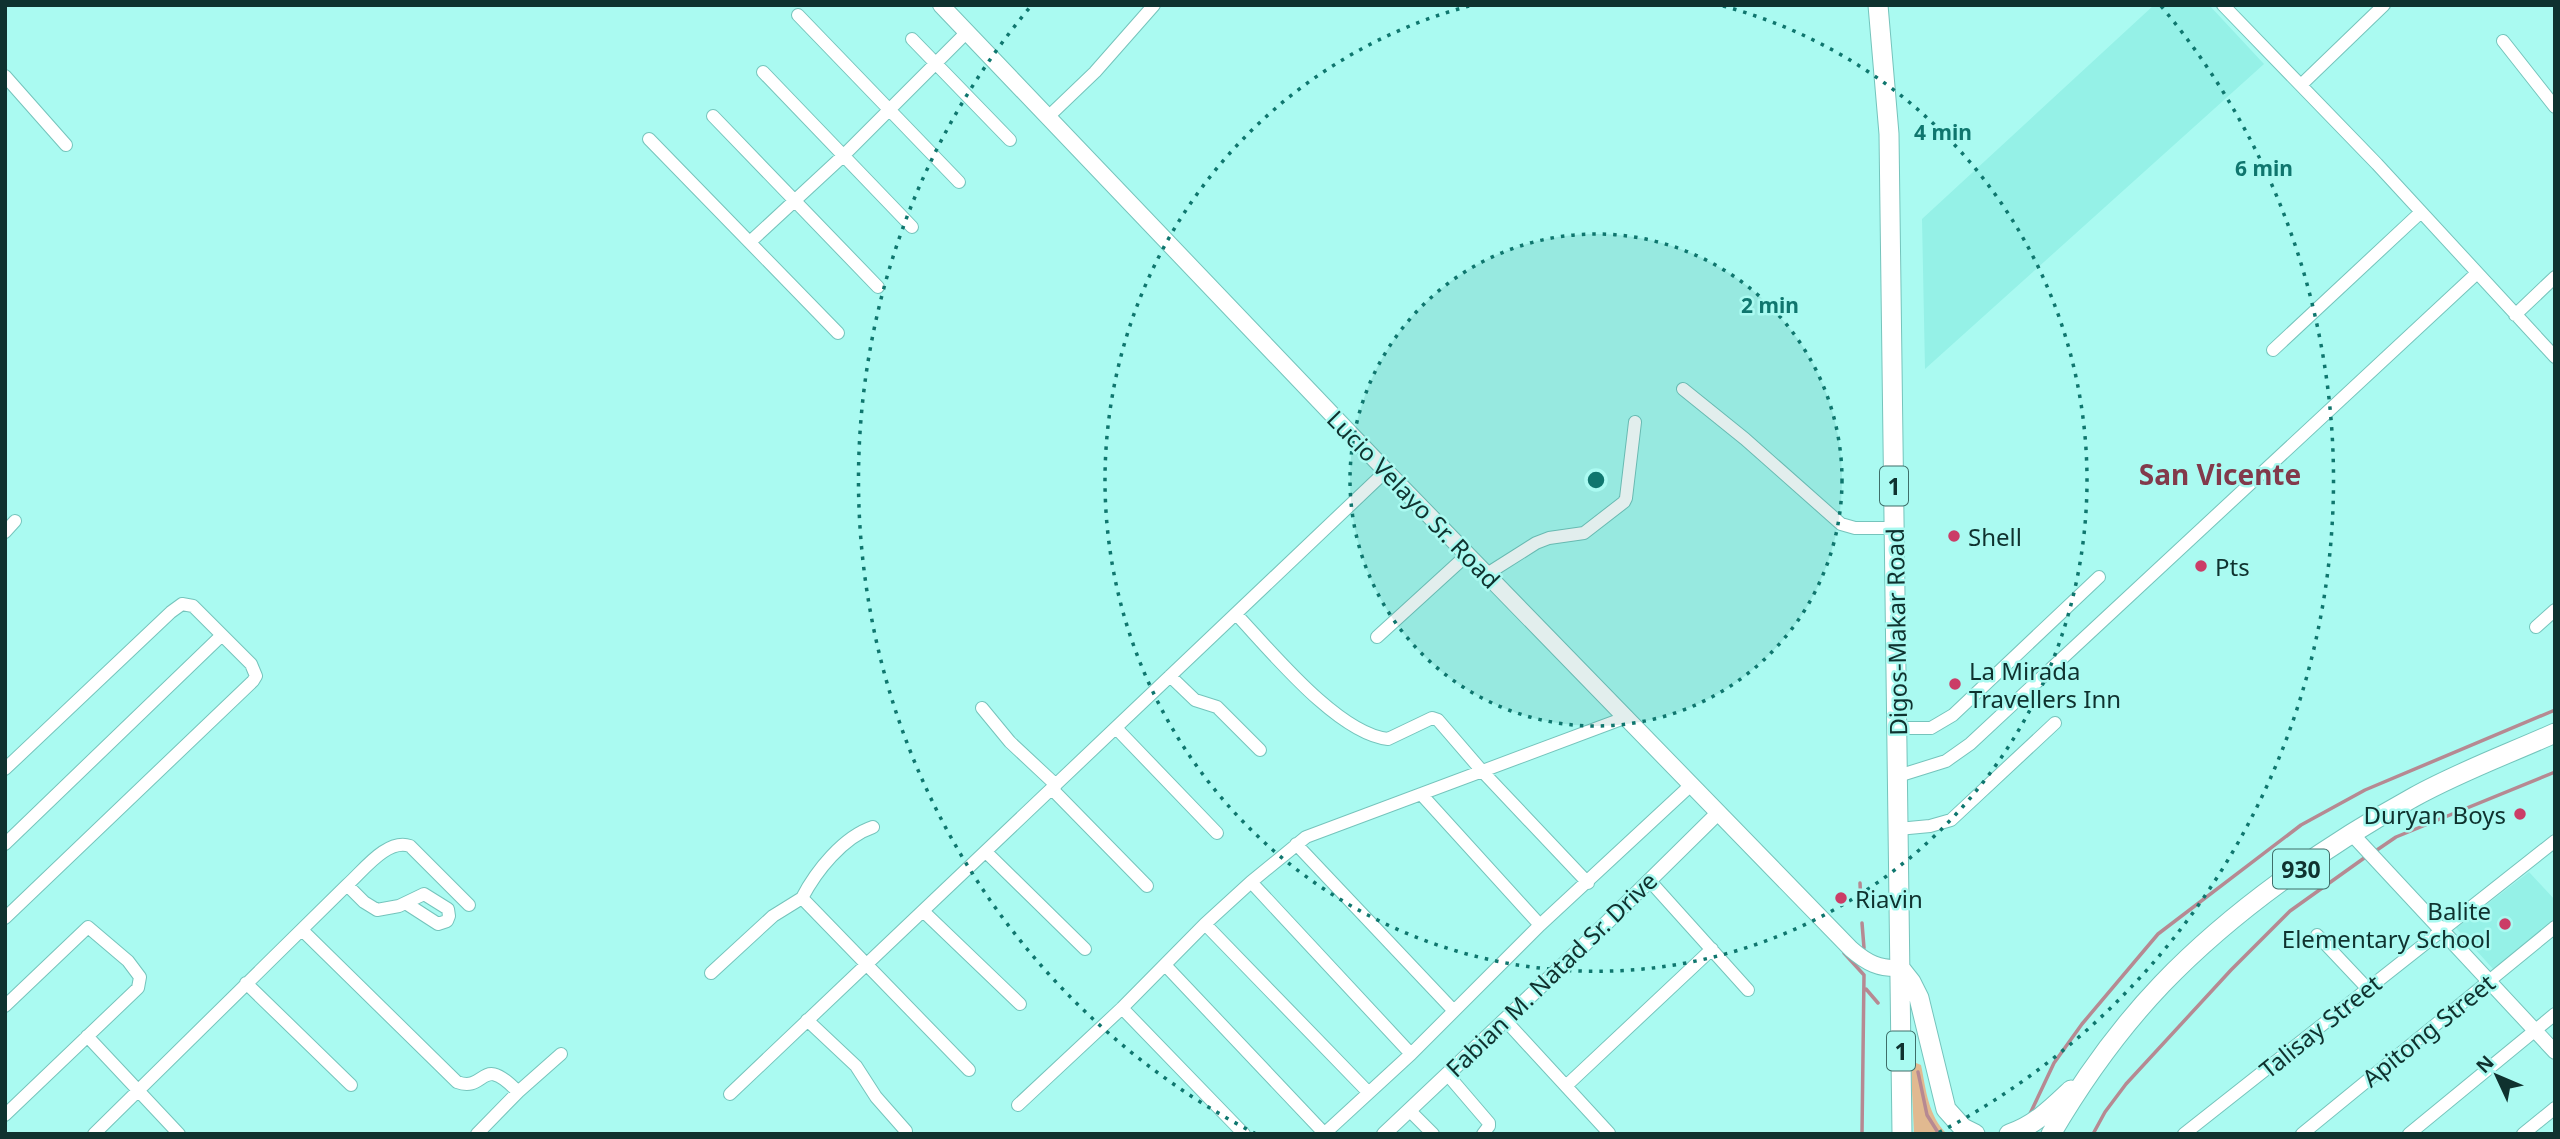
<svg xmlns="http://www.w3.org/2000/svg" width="2560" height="1139" font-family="'Noto Sans',sans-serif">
	<rect width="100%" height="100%" fill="#aafaf1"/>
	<!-- built -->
	<path fill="#95f1e7" d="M2154 5H2209L2264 64 1925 369 1922 219Z
		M2529 872 2555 900V920L2494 970 2456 928Z"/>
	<!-- green -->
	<path fill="#e1b990" d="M1916 1063 1921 1065C1926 1089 1928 1116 1947 1134H1914L1911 1069Z"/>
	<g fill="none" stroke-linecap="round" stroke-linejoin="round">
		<!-- stream -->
		<path stroke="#b68992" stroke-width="3.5" d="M2374 852 2396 837 2555 772
			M1860 883 1861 905
			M1862 923 1864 948
			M1844 953 1864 975 1862 1134
			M1866 989 1878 1003
			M1918 1072 1927 1115 1939 1134
			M2029 1116 2054 1063 2082 1024 2158 934 2301 825 2365 790 2555 710
			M2093 1134 2105 1112 2126 1084 2231 970 2290 911 2367 856"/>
		<defs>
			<path id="minor" d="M2223 5 2377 164 2555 357
				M798 15 959 182
				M912 39 1010 140
				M2503 41 2555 107
				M763 72 912 227
				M5 76 66 145
				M2301 85 2384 5
				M713 116 878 287
				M1048 117 1095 72 1154 5
				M649 139 838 333
				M750 242 844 155 967 32
				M2515 315 2555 277
				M2273 350 2421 212
				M1683 389 1745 439 1841 524 1855 528H1894
				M5 532 15 521
				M1487 574 1536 543 1549 538 1584 533 1624 502 1626 498 1635 422
				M1236 614C1270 650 1338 734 1388 739L1432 718 1438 720 1482 771 1588 883
				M2536 627 2555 610
				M1377 637 1468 554
				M1170 676 1195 700 1217 707 1260 750
				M982 708 1010 742 1056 785
				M1116 728 1217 833
				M1897 728H1931L1953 715 2099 577
				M5 769 171 612 182 604 193 606 222 635
				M1898 776 1946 761 1970 744 2477 273
				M1052 789 1147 886
				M1421 794 1540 925
				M1898 829 1930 826 1951 820 2055 723
				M5 844 222 635 251 664 256 676 253 681 5 918
				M1296 844 1454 1011
				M986 852 1085 949
				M1649 880 1748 990
				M1251 882 1411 1054
				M347 885 364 902 377 910 399 906 424 894 448 909 449 916 447 921 438 924 407 904
				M802 898C816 871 843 837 873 827
				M924 912 1020 1004
				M1205 924 1368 1092
				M302 930 457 1082C487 1093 480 1052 518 1092L561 1054
				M2317 935 2367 988
				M1166 966 1324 1133
				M711 973 773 916 802 898 969 1070
				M246 983 351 1085
				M5 1006 88 927 128 961 140 977 138 988 5 1115
				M1122 1008 1244 1134
				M807 1020 856 1066 876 1097 906 1131
				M1505 1020 1609 1133
				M87 1036 179 1134
				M1447 1074 1489 1123V1126L1483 1134
				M1566 1086 1712 949
				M730 1094 1386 471
				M1018 1105 1122 1008 1205 924 1251 882 1306 837 1627 717
				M1409 1110 1433 1134
				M94 1134 347 885C363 871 387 838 410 846L469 905
				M477 1134 518 1092
				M1324 1134 1411 1054 1540 925 1691 785
				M2184 1134 2555 841
				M2302 1134 2555 927
				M2409 1134 2555 1014
				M2523 1134 2555 1108"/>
			<path id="tertiary" d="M2352 834 2555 1052
				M1384 1134 1578 951 1718 813"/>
			<path id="secondary" d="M941 5 1386 471 1851 949C1867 963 1879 969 1900 968"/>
			<path id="primary" d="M1878 5 1889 134 1902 1134
				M1900 968 1911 982 1919 998 1946 1109 1963 1128 1975 1134
				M2009 1134C2034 1126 2052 1108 2071 1090
				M2051 1134C2082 1081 2120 1028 2162 984 2232 911 2325 846 2414 797 2459 772 2508 754 2555 733"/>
		</defs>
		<!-- minor casing -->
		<use href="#minor" stroke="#75c4bc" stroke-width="14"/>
		<!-- tertiary casing -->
		<use href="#tertiary" stroke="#75c4bc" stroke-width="16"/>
		<!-- secondary casing -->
		<use href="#secondary" stroke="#75c4bc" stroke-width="18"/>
		<!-- primary casing -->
		<use href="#primary" stroke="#75c4bc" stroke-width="21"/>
		<!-- minor -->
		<use href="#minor" stroke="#fff" stroke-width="12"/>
		<!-- tertiary -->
		<use href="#tertiary" stroke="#fff" stroke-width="14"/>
		<!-- secondary -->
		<use href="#secondary" stroke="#fff" stroke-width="16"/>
		<!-- primary -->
		<use href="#primary" stroke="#fff" stroke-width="19"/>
	</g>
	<!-- distance rings -->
	<circle cx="1596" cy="480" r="246" fill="#0f766e" fill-opacity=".12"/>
	<g fill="none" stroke="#0f766e" stroke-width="3.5" stroke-dasharray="3.5 7">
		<circle cx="1596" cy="480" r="246"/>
		<path d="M1723 6A491 491 0 1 1 1469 6"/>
		<path d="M1256 1134A737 737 0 0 1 1031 6M2161 6A737 737 0 0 1 1936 1134"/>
	</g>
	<!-- markers -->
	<g fill="#cb3d67" stroke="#aafaf1" stroke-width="2.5">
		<circle cx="1954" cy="536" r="7"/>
		<circle cx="2201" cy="566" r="7"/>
		<circle cx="1955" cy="684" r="7"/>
		<circle cx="2520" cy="814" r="7"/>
		<circle cx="1841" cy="898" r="7"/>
		<circle cx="2505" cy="924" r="7"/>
	</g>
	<g text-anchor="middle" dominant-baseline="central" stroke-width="5" stroke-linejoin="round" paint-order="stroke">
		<!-- shield labels -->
		<g fill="#aafaf1" stroke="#3e6e69" stroke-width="2">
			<rect x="1880" y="466.5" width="28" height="39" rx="5"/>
			<rect x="2273" y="849.5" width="56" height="39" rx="5"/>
			<rect x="1887" y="1031.5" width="28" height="39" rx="5"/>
		</g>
		<g font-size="23" font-weight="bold" fill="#0f322f">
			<text x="1894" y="486">1</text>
			<text x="2301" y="869">930</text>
			<text x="1901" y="1051">1</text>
		</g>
		<!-- street labels -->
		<g font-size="24" fill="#0f322f" stroke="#aafaf1">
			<text transform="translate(1414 499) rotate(46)">Lucio Velayo Sr. Road</text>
			<text transform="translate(1896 632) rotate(-91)">Digos-Makar Road</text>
			<text transform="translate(1551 974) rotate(-44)">Fabian M. Natad Sr. Drive</text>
			<text transform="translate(2320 1026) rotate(-39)">Talisay Street</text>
			<text transform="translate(2428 1030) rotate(-39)">Apitong Street</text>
		</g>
		<!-- poi labels -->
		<g font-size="24" fill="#0f322f" stroke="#aafaf1" text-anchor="start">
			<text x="1968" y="536">Shell</text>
			<text x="2215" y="566">Pts</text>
			<text x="1969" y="670">La Mirada<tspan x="1969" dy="28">Travellers Inn</tspan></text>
			<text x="2506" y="814" text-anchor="end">Duryan Boys</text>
			<text x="1855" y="898">Riavin</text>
			<text x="2491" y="910" text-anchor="end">Balite<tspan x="2491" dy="28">Elementary School</tspan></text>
		</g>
		<!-- quarter labels -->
		<g font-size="28" font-weight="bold" fill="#823a4b" stroke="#aafaf1">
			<text x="2220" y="474">San Vicente</text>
		</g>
	</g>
	<circle cx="1596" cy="480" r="10" fill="#0f766e" stroke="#aafaf1" stroke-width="3.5"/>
	<g font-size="21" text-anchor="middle" font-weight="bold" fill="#0f766e" stroke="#aafaf1" stroke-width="5" stroke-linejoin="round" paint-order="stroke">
		<text x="1943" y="140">4 min</text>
		<text x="2264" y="176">6 min</text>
		<text x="1770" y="313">2 min</text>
	</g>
	<!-- border -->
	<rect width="2560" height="1139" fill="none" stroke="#0f322f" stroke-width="14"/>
	<!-- north arrow -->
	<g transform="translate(2497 1076) rotate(314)" stroke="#aafaf1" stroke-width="5" paint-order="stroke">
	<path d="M0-5L12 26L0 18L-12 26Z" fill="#0f322f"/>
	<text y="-10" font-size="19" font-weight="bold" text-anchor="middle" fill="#0f322f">N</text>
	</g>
</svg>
